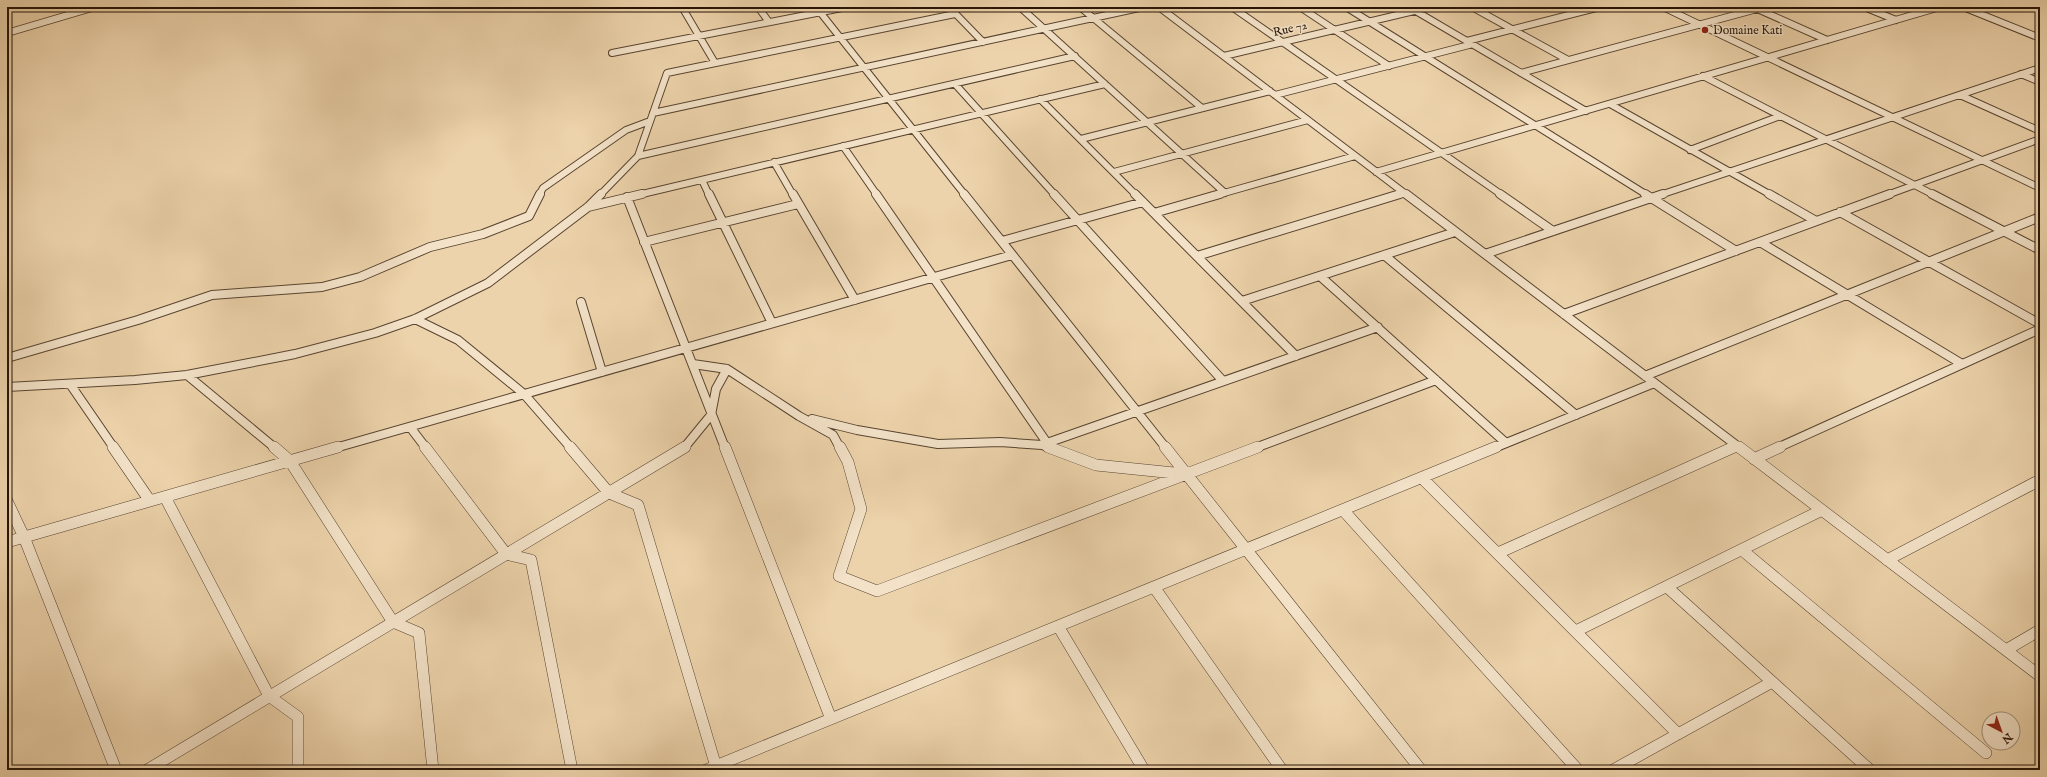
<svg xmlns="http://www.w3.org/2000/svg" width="2047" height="777" font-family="'IM FELL English',serif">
	<rect width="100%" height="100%" fill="#edd3ab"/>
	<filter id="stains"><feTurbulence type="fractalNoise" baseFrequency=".005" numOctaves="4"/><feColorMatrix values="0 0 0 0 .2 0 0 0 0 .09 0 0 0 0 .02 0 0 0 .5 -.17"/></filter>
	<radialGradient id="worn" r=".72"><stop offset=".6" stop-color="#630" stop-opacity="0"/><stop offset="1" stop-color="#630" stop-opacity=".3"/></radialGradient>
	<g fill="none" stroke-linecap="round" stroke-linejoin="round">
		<defs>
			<path id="minor-far2" d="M682 7 715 63
				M758 7 769 22
				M816 7 965 195
				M949 7 983 42
				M1020 7 1225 193
				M1080 7 1202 108
				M1159 7 1407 195
				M1232 7 1502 195
				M1300 7 1389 66
				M1346 7 1647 195
				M1472 7 1568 60
				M1663 7 2040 188
				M1753 7 1827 40
				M1864 7 1896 20
				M1963 7 2040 38
				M1414 10 1586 111
				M7 33 95 7
				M1467 41 1600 7
				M612 53 847 7
				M1224 56 1431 7
				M1521 73 1757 9
				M2021 74 2040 82
				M1703 76 1934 195
				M955 84 1055 195
				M1275 95 1473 44
				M1960 95 2040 131
				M1040 99 1136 195
				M1610 104 1771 195
				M653 113 1144 7
				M1081 139 1270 91
				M843 146 877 195
				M1690 150 1780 116
				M638 156 1075 56
				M774 162 793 195
				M1114 172 1308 120
				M1376 172 1940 7
				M702 180 709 195
				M539 195 543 188 626 130 650 121
				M600 195 638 156 667 73 955 14
				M638 195 1105 84
				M1217 195 1355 156
				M1397 195 1404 193
				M1660 195 2040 68
				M1887 195 2040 139"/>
			<path id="minor-far1" d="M709 194 772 323
				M793 194 855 300
				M876 194 1047 443 1378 327
				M964 194 1166 448
				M1054 194 1223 381
				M1135 194 1296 356
				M1406 194 1740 448
				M1500 194 1553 231
				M1645 194 1736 251
				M1769 194 1816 221
				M1932 194 2040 250
				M627 197 725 448
				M588 207 642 194
				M1840 212 2040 324
				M1154 213 1220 194
				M1002 241 1143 202
				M644 242 798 204
				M1760 242 1962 364
				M1485 254 1663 194
				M1384 255 1576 415
				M1197 256 1400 194
				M1320 276 1506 443
				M1242 301 1455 232
				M581 302 602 372
				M1564 314 1890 194
				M415 319 458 340 524 394 571 448
				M7 358 138 320 212 295 322 287 360 277 430 247 483 234 529 216 540 194
				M693 364 727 369 799 416 833 435 840 448
				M187 375 275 448
				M1645 376 2040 217
				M70 384 114 448
				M7 387 135 380 187 375 295 354 375 333 415 319 488 283 588 207 601 194
				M812 419 857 430 938 444 1000 442 1042 445 1051 448
				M410 427 426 448
				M335 448 1012 255
				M684 448 711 415 716 389 727 369
				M1255 448 1436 380
				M1494 448 1654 383
				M1732 448 1737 446
				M1777 448 2040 329"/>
			<path id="minor" d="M113 447 150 501
				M274 447 290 461 393 622 419 633 433 770
				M425 447 506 554 531 560 572 770
				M570 447 609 493 638 505 717 770
				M725 447 831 719
				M840 447 848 462 861 509 839 576 877 591 1258 447
				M1048 447 1096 465 1184 474
				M1165 447 1421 770
				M1739 447 2040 676
				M1754 459 1780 447
				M1422 478 1678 734
				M165 497 269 696 298 717V770
				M7 501 24 537 116 770
				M1343 510 1578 770
				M7 542 338 447
				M1742 550 1986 753
				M1498 553 1734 447
				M1887 560 2040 480
				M1154 587 1282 770
				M1667 587 1870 770
				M1058 626 1144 770
				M1576 631 1822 510
				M2006 650 2040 630
				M147 770 685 447
				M706 770 1496 447
				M1613 770 1772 682"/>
		</defs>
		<!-- minor-far2 casing -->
		<use href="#minor-far2" stroke="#584430" stroke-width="8"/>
		<!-- minor-far1 casing -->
		<use href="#minor-far1" stroke="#584430" stroke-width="10"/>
		<!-- minor casing -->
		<use href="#minor" stroke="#584430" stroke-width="12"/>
		<!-- minor-far2 -->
		<use href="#minor-far2" stroke="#f3e2c8" stroke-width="6"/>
		<!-- minor-far1 -->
		<use href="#minor-far1" stroke="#f3e2c8" stroke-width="8"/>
		<!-- minor -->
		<use href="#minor" stroke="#f3e2c8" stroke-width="11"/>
	</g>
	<!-- markers -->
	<circle fill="#8f2418" stroke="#f3e2c8" stroke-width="1.5" cx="1705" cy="30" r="4"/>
	<g text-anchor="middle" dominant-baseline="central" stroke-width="3" stroke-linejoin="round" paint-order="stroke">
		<!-- far-street labels -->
		<g font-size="12" fill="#261407" stroke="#f3e2c8">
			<text transform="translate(1290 29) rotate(-13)">Rue 72</text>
		</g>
		<!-- far-poi labels -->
		<g font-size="12" fill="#261407" stroke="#f3e2c8" text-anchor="start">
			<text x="1713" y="30">Domaine Kati</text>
		</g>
	</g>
	<!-- margin -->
	<rect width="2047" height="777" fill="none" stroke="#edd3ab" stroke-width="24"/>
	<rect x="8" y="8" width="2031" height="761" fill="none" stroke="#261407" stroke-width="2"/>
	<rect x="12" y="12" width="2023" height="753" fill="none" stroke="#261407"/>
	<!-- north arrow -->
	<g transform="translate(2001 731) rotate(139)"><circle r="19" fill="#f3e2c8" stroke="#a1907b"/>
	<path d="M0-3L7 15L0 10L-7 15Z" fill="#8f2418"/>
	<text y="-6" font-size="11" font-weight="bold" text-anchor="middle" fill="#261407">N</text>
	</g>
	<rect width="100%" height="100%" filter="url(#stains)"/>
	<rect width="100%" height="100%" fill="url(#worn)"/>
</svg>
